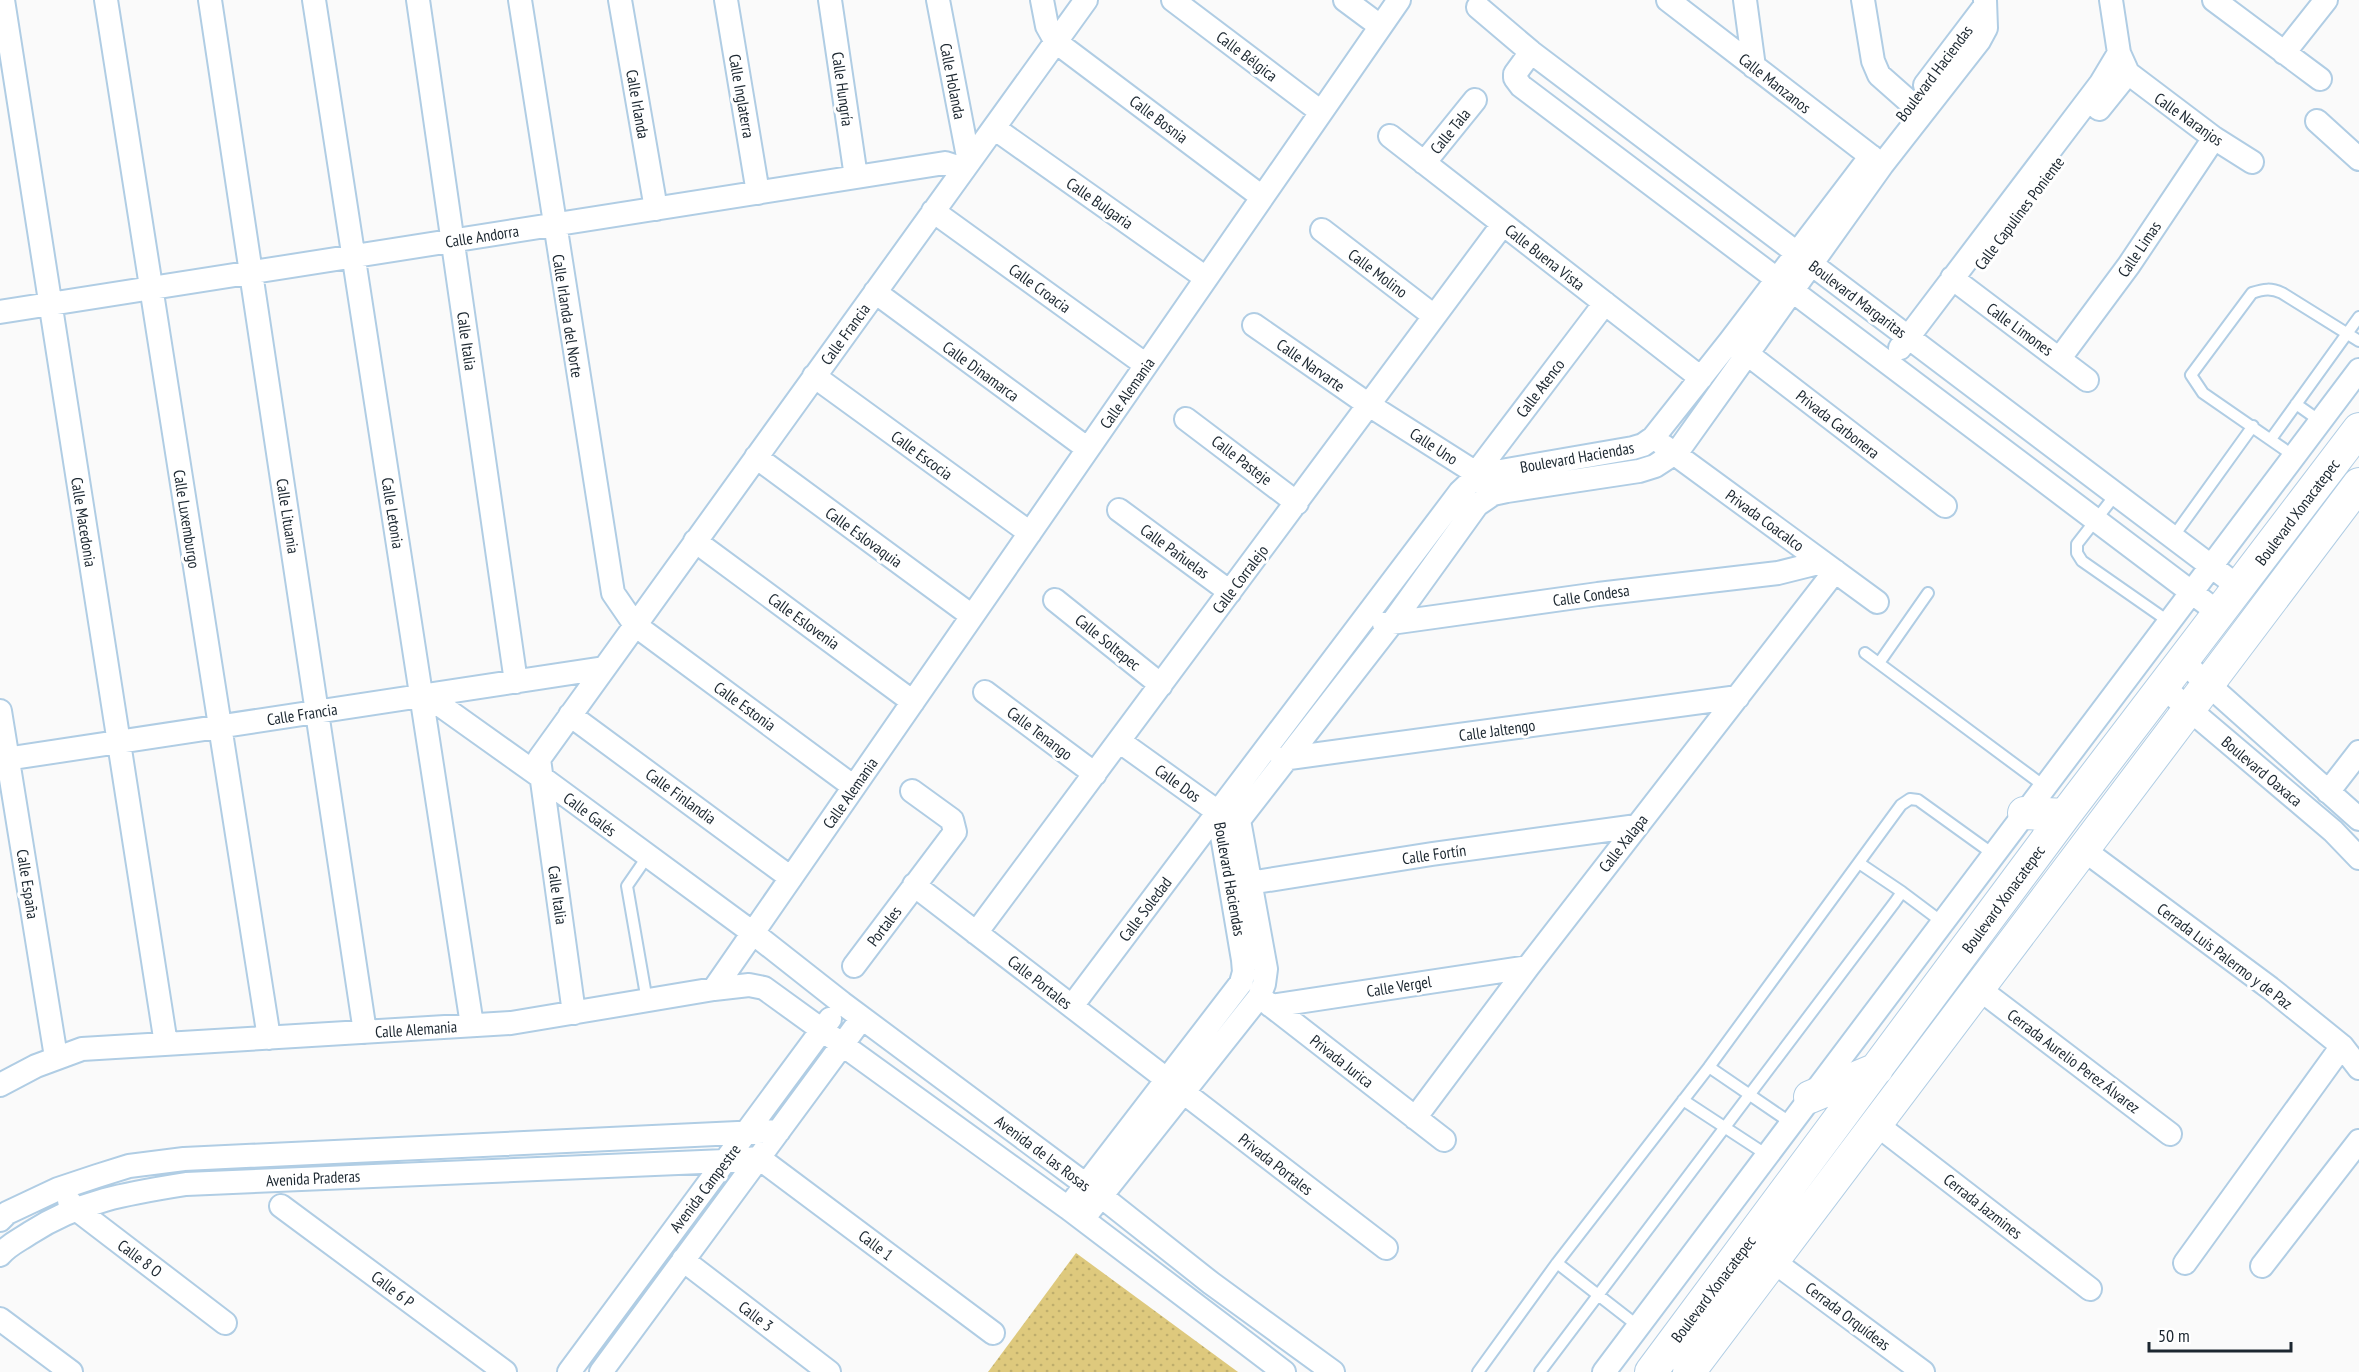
<svg xmlns="http://www.w3.org/2000/svg" width="2359" height="1372" font-family="'PT Sans Narrow',sans-serif">
	<defs>
		<pattern id="grass-dots" width="8" height="8" patternUnits="userSpaceOnUse" patternTransform="scale(1.5)"><rect width="8" height="8" fill="#dec97d"/><path d="M2 2h.1M6 6h.1" fill="none" stroke="#bead6c" stroke-width="1.8" stroke-linecap="round"/></pattern>
	</defs>
	<rect width="100%" height="100%" fill="#fafafa"/>
	<!-- grass -->
	<path fill="url(#grass-dots)" d="M1076 1253 1238 1372H988Z"/>
	<g fill="none" stroke-linecap="round" stroke-linejoin="round">
		<defs>
			<path id="lane" d="M2296 404 2320 421
				M2271 439 2359 317
				M2294 456 2203 393 2191 375 2252 293C2264 289 2271 288 2282 293L2359 341
				M2116 494 2077 544V553L2082 561 2168 621
				M2173 537 2253 426
				M1865 653 2044 786
				M1879 663 1928 593
				M647 857 627 886 647 1001
				M1902 892 1942 922
				M1709 1067 1791 1123
				M1683 1100 1767 1155
				M1557 1263 1638 1326
				M1478 1372 1557 1263 1709 1067 1901 805 1910 799 1918 800 1993 854
				M1540 1372 1895 902 1902 892 1859 863"/>
			<path id="street" d="M3 0 166 1044
				M106 0 269 1038
				M210 0 365 1032
				M314 0 472 1025
				M418 0 516 682
				M520 0 613 593 635 625 854 787
				M620 0 656 209
				M726 0 758 193
				M830 0 856 177
				M938 0 969 162
				M1042 0 1047 26 1056 42 1262 197
				M1173 0 1321 112
				M1345 0 1380 26
				M1668 0 1881 164
				M1745 0 1754 67
				M1863 0 1873 61 1879 75 1922 113
				M2111 0 2119 53 2128 73 2214 138 2252 162
				M2214 0 2320 79
				M1478 7 1531 52 2240 588
				M1531 52 1515 74V78L1521 86 2219 613
				M2284 53 2326 0
				M1925 85 1985 6
				M2099 109 2128 73
				M2317 121 2359 159
				M994 128 1206 278
				M1390 136 1701 378
				M1424 163 1475 100
				M933 211 1146 365
				M1322 230 1434 316
				M1952 278 2087 380
				M875 292 1088 449
				M0 312 945 163 964 169
				M1254 325 1369 405 1476 473 1486 486
				M1737 346 1945 506
				M1900 348 2101 83 2119 53
				M2060 358 2129 265 2214 138
				M814 376 1030 533
				M1186 419 1297 503
				M1664 446 1877 602
				M756 457 972 616
				M1476 473 1605 303
				M1119 510 1230 592
				M695 541 913 702
				M1055 600 1161 685
				M1384 624 1598 594 1778 573 1822 562
				M2182 661 2359 819
				M2163 687 2333 831 2359 858
				M985 692 1095 774
				M426 695 541 777 753 933 842 1003 1101 1196 1211 1283 1333 1372
				M0 711 56 1057
				M570 715 791 878
				M1119 741 1218 812 1232 817
				M1282 759 1738 697
				M0 760 604 668
				M2328 792 2359 752
				M2084 850 2270 988 2342 1046 2359 1068
				M914 885 1386 1248
				M1237 885 1432 854 1637 826
				M976 933 1503 224
				M854 966 955 832 952 820 912 791
				M1978 988 2170 1134
				M714 989 1399 0
				M1265 1001 1444 1140
				M1072 1006 1218 812
				M1271 1006 1528 967
				M574 1013 539 759 1086 0
				M0 1085 36 1066 82 1049 511 1023 714 989 749 985 764 988 1068 1208 1284 1372
				M1415 1118 1528 967 1835 571
				M1876 1124 2090 1289
				M69 1201 76 1209 225 1323
				M281 1206 505 1372
				M1068 1208 1241 983 1244 972 1243 960 1218 812 1460 492 1478 475 1633 448 1643 445 1653 438 1730 341 1871 156
				M1083 1219 1259 997 1264 984 1266 969 1239 820 1392 623 1477 505 1493 494 1507 491 1639 471 1655 466 1678 451 1882 165 1979 41 1986 28 1985 0
				M0 1220 7 1213 58 1189 97 1176 129 1166 184 1159 779 1131
				M0 1255C8 1245 20 1240 30 1233 79 1201 129 1193 186 1184L725 1161 759 1158 993 1333
				M683 1260 829 1372
				M1773 1261 1923 1372
				M2185 1263 2342 1046
				M2262 1266 2359 1141
				M0 1319 71 1372
				M569 1372 830 1019
				M601 1372 862 1018
				M1604 1372 2359 370"/>
			<path id="secondary" d="M2024 813 2065 815
				M1810 1097 1877 1069
				M1651 1372 2065 815 2359 429
				M1689 1372 2359 484"/>
		</defs>
		<!-- lane casing -->
		<use href="#lane" stroke="#b0cde4" stroke-width="14"/>
		<!-- street casing -->
		<use href="#street" stroke="#b0cde4" stroke-width="26"/>
		<!-- secondary casing -->
		<use href="#secondary" stroke="#b0cde4" stroke-width="34"/>
		<!-- lane -->
		<use href="#lane" stroke="#fff" stroke-width="10"/>
		<!-- street -->
		<use href="#street" stroke="#fff" stroke-width="22"/>
		<!-- secondary -->
		<use href="#secondary" stroke="#fff" stroke-width="32"/>
	</g>
	<g text-anchor="middle" dominant-baseline="central" stroke-width="6" stroke-linejoin="round" paint-order="stroke">
		<!-- street labels -->
		<g font-size="16" fill="#1c2730" stroke="#fff">
			<text transform="translate(1247 56) rotate(37)">Calle Bélgica</text>
			<text transform="translate(1934 73) rotate(-53)">Boulevard Haciendas</text>
			<text transform="translate(953 81) rotate(79)">Calle Holanda</text>
			<text transform="translate(1775 83) rotate(38)">Calle Manzanos</text>
			<text transform="translate(843 89) rotate(82)">Calle Hungría</text>
			<text transform="translate(742 96) rotate(80)">Calle Inglaterra</text>
			<text transform="translate(638 104) rotate(80)">Calle Irlanda</text>
			<text transform="translate(1159 119) rotate(37)">Calle Bosnia</text>
			<text transform="translate(2189 119) rotate(35)">Calle Naranjos</text>
			<text transform="translate(1450 131) rotate(-51)">Calle Tala</text>
			<text transform="translate(1100 203) rotate(35)">Calle Bulgaria</text>
			<text transform="translate(2019 213) rotate(-53)">Calle Capulines Poniente</text>
			<text transform="translate(482 236) rotate(-9)">Calle Andorra</text>
			<text transform="translate(2139 249) rotate(-56)">Calle Limas</text>
			<text transform="translate(1545 257) rotate(38)">Calle Buena Vista</text>
			<text transform="translate(1378 273) rotate(37)">Calle Molino</text>
			<text transform="translate(1040 288) rotate(36)">Calle Croacia</text>
			<text transform="translate(1858 299) rotate(37)">Boulevard Margaritas</text>
			<text transform="translate(568 316) rotate(81)">Calle Irlanda del Norte</text>
			<text transform="translate(2020 329) rotate(36)">Calle Limones</text>
			<text transform="translate(845 334) rotate(-54)">Calle Francia</text>
			<text transform="translate(467 341) rotate(82)">Calle Italia</text>
			<text transform="translate(1311 365) rotate(35)">Calle Narvarte</text>
			<text transform="translate(981 371) rotate(36)">Calle Dinamarca</text>
			<text transform="translate(1540 388) rotate(-53)">Calle Atenco</text>
			<text transform="translate(1127 393) rotate(-55)">Calle Alemania</text>
			<text transform="translate(1838 424) rotate(38)">Privada Carbonera</text>
			<text transform="translate(1434 446) rotate(33)">Calle Uno</text>
			<text transform="translate(922 455) rotate(36)">Calle Escocia</text>
			<text transform="translate(1577 457) rotate(-10)">Boulevard Haciendas</text>
			<text transform="translate(1242 460) rotate(37)">Calle Pasteje</text>
			<text transform="translate(2297 512) rotate(-53)">Boulevard Xonacatepec</text>
			<text transform="translate(393 513) rotate(81)">Calle Letonia</text>
			<text transform="translate(288 516) rotate(81)">Calle Lituania</text>
			<text transform="translate(187 519) rotate(81)">Calle Luxemburgo</text>
			<text transform="translate(1765 520) rotate(36)">Privada Coacalco</text>
			<text transform="translate(84 522) rotate(81)">Calle Macedonia</text>
			<text transform="translate(864 537) rotate(36)">Calle Eslovaquia</text>
			<text transform="translate(1175 551) rotate(36)">Calle Pañuelas</text>
			<text transform="translate(1240 579) rotate(-53)">Calle Corralejo</text>
			<text transform="translate(1591 595) rotate(-8)">Calle Condesa</text>
			<text transform="translate(804 621) rotate(36)">Calle Eslovenia</text>
			<text transform="translate(1108 642) rotate(39)">Calle Soltepec</text>
			<text transform="translate(745 706) rotate(36)">Calle Estonia</text>
			<text transform="translate(302 714) rotate(-9)">Calle Francia</text>
			<text transform="translate(1497 730) rotate(-8)">Calle Jaltengo</text>
			<text transform="translate(1040 733) rotate(37)">Calle Tenango</text>
			<text transform="translate(2262 771) rotate(40)">Boulevard Oaxaca</text>
			<text transform="translate(1178 783) rotate(36)">Calle Dos</text>
			<text transform="translate(850 793) rotate(-55)">Calle Alemania</text>
			<text transform="translate(681 796) rotate(36)">Calle Finlandia</text>
			<text transform="translate(590 814) rotate(37)">Calle Galés</text>
			<text transform="translate(1623 843) rotate(-52)">Calle Xalapa</text>
			<text transform="translate(1434 854) rotate(-8)">Calle Fortín</text>
			<text transform="translate(1230 879) rotate(80)">Boulevard Haciendas</text>
			<text transform="translate(28 884) rotate(81)">Calle España</text>
			<text transform="translate(558 895) rotate(82)">Calle Italia</text>
			<text transform="translate(2003 899) rotate(-54)">Boulevard Xonacatepec</text>
			<text transform="translate(1145 909) rotate(-53)">Calle Soledad</text>
			<text transform="translate(884 926) rotate(-53)">Portales</text>
			<text transform="translate(2225 956) rotate(37)">Cerrada Luis Palermo y de Paz</text>
			<text transform="translate(1040 982) rotate(38)">Calle Portales</text>
			<text transform="translate(1399 986) rotate(-9)">Calle Vergel</text>
			<text transform="translate(416 1029) rotate(-4)">Calle Alemania</text>
			<text transform="translate(1342 1061) rotate(38)">Privada Jurica</text>
			<text transform="translate(2074 1061) rotate(37)">Cerrada Aurelio Perez Álvarez</text>
			<text transform="translate(1043 1153) rotate(37)">Avenida de las Rosas</text>
			<text transform="translate(1276 1164) rotate(38)">Privada Portales</text>
			<text transform="translate(313 1178) rotate(-3)">Avenida Praderas</text>
			<text transform="translate(705 1188) rotate(-53)">Avenida Campestre</text>
			<text transform="translate(1983 1206) rotate(38)">Cerrada Jazmines</text>
			<text transform="translate(876 1245) rotate(37)">Calle 1</text>
			<text transform="translate(140 1258) rotate(37)">Calle 8 O</text>
			<text transform="translate(393 1289) rotate(37)">Calle 6 P</text>
			<text transform="translate(1713 1289) rotate(-53)">Boulevard Xonacatepec</text>
			<text transform="translate(756 1316) rotate(37)">Calle 3</text>
			<text transform="translate(1848 1316) rotate(37)">Cerrada Orquídeas</text>
		</g>
	</g>
	<!-- scale -->
	<path d="M2149 1342v9h142v-9" fill="none" stroke="#1c2730" stroke-width="3"/>
	<text x="2158" y="1342" font-size="18" fill="#1c2730" stroke="#ffffff" stroke-width="4.5" paint-order="stroke">50 m</text>
</svg>
